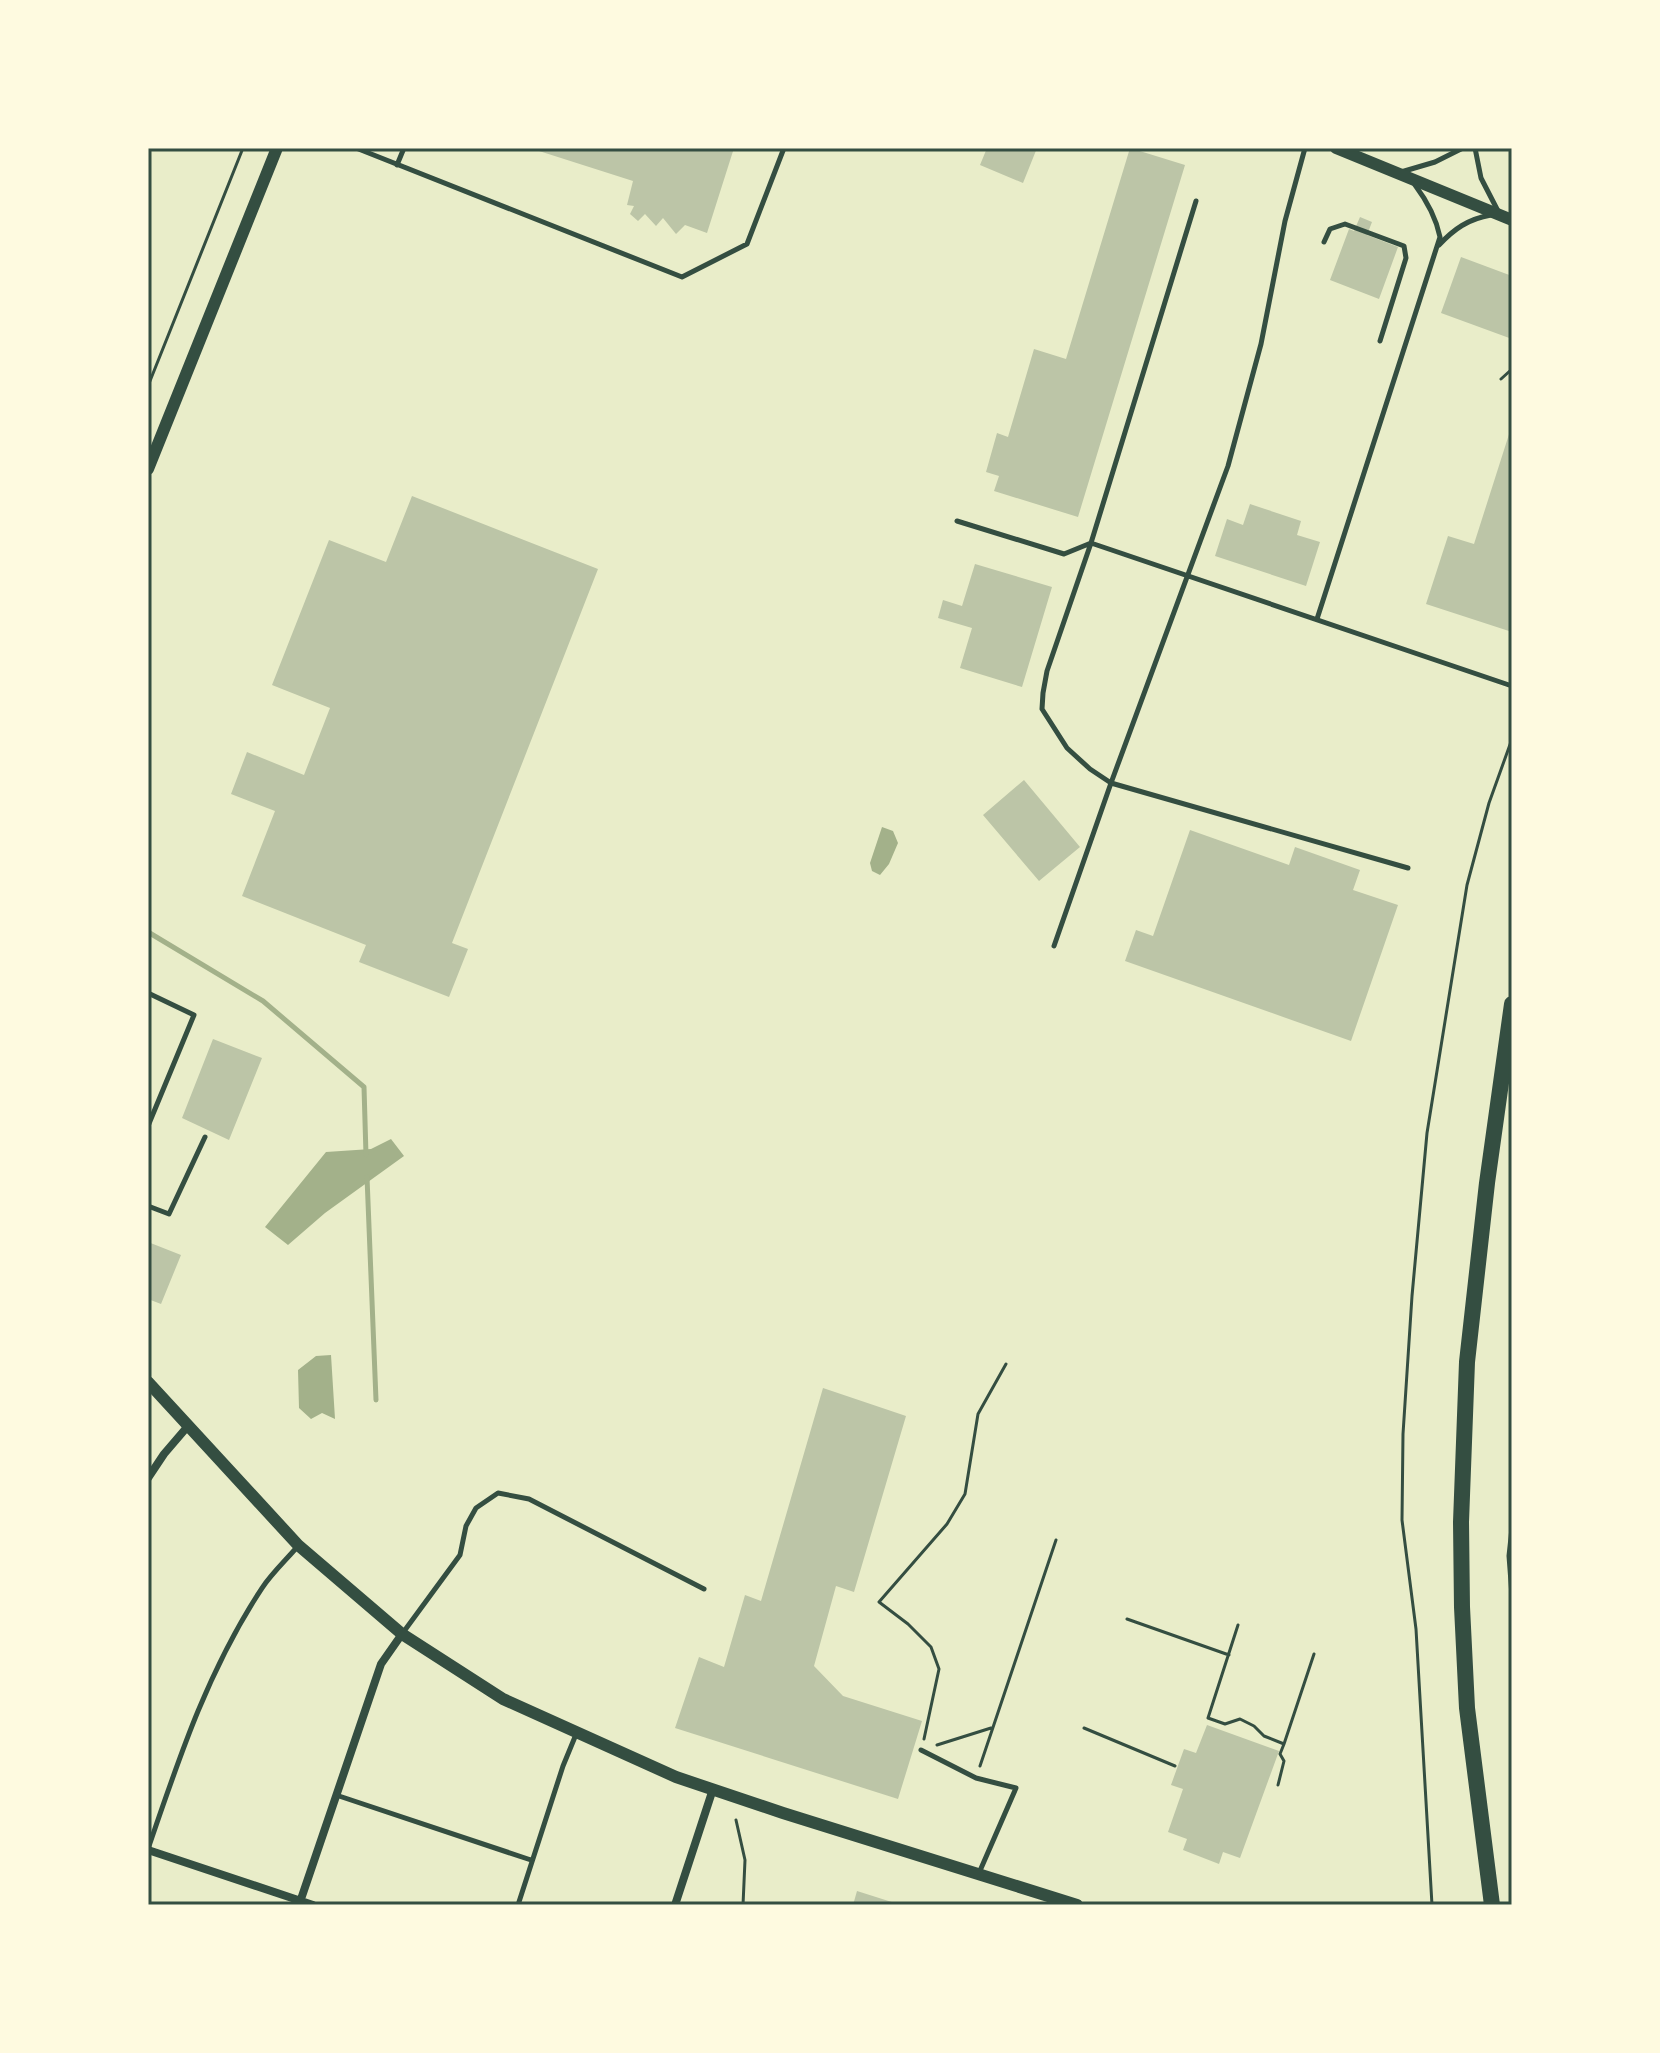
<svg xmlns="http://www.w3.org/2000/svg" width="1660" height="2053" font-family="Signika,sans-serif">
	<rect width="100%" height="100%" fill="#e9edc9"/>
	<!-- water -->
	<path fill="#a3b18a" d="M882 827 893 831 898 843 889 864 880 875 872 871 870 863Z
		M391 1139 404 1156 325 1213 288 1245 265 1227 326 1152 371 1149Z
		M331 1355 335 1419 322 1413 311 1419 299 1408 298 1370 316 1356Z"/>
	<g fill="none" stroke-linecap="round" stroke-linejoin="round">
		<!-- stream -->
		<path stroke="#a3b18a" stroke-width="5" d="M148 932 263 1001 364 1087 366 1155
			M367 1177 376 1400"/>
	</g>
	<!-- building -->
	<path fill="#bcc5a7" d="M540 148H734L707 233 685 225 676 234 663 218 656 226 645 214 638 221 630 214 634 206 627 205 633 181 539 151Z
		M987 148H1037L1023 183 980 165Z
		M1130 148 1185 165 1078 517 994 491 999 476 986 472 997 433 1008 437 1034 349 1066 359Z
		M1360 217 1372 222 1367 235 1398 247 1379 299 1330 280 1349 229 1354 231Z
		M1461 257 1512 276V339L1441 313Z
		M1511 428H1512V632L1426 604 1448 536 1474 544Z
		M412 496 598 569 452 943 468 949 449 997 359 962 366 945 242 896 275 811 231 794 247 752 304 775 330 708 272 685 329 540 386 562Z
		M1250 504 1301 521 1297 535 1320 542 1306 586 1215 556 1227 519 1243 525Z
		M975 564 1052 587 1022 687 960 668 972 628 938 618 943 600 962 606Z
		M1024 780 1080 847 1039 881 983 815Z
		M1190 830 1289 865 1295 847 1360 870 1353 890 1398 905 1351 1041 1125 961 1136 930 1153 936Z
		M213 1039 262 1058 229 1140 182 1118Z
		M148 1242 181 1255 161 1304 148 1299Z
		M823 1388 906 1416 854 1592 836 1586 814 1666 843 1696 922 1721 898 1799 675 1728 699 1657 724 1667 745 1595 761 1601Z
		M1207 1725 1279 1751 1240 1858 1223 1852 1219 1864 1183 1850 1187 1839 1168 1832 1183 1789 1171 1785 1184 1749 1196 1753Z
		M857 1891 898 1904V1905H853Z"/>
	<g fill="none" stroke-linecap="round" stroke-linejoin="round">
		<!-- path -->
		<path stroke="#344e41" stroke-width="3" d="M1501 379 1512 369
			M148 386 243 148
			M1512 1519 1508 1556 1512 1609
			M1127 1619 1229 1655
			M1238 1625 1208 1718 1225 1724 1240 1719 1254 1726 1264 1736 1284 1744 1314 1654
			M1084 1728 1175 1766
			M924 1739 939 1669 931 1647 908 1624 879 1602 947 1524 965 1494 978 1414 1006 1364
			M937 1745 991 1728
			M980 1766 1056 1540
			M1278 1785 1284 1761 1280 1754 1284 1744
			M736 1820 745 1860 743 1905
			M1432 1905 1416 1629 1402 1520 1403 1434 1412 1296 1427 1133 1467 885 1489 803 1512 739"/>
		<!-- service -->
		<path stroke="#344e41" stroke-width="5" d="M356 148 682 277 747 244 784 148
			M1475 148 1481 178 1499 213
			M397 165 404 148
			M1401 172 1435 162 1463 148
			M1196 201 1091 543 1047 671 1043 693 1042 709 1067 748 1090 769 1111 783 1408 868
			M1324 242 1330 229 1345 224 1404 246 1406 258 1380 341
			M1439 245C1454 229 1468 219 1491 215
			M957 521 1064 554 1091 543 1512 686
			M1317 619 1440 237C1436 217 1427 201 1415 185
			M1054 946 1111 783 1228 466 1261 344 1285 221 1305 148
			M148 993 194 1015 148 1126
			M148 1206 169 1214 205 1137
			M402 1634 460 1555 466 1526 476 1508 498 1493 529 1499 704 1589
			M921 1750 976 1778 1016 1788 979 1873
			M336 1795 531 1860
			M148 1849C179 1758 208 1670 262 1588 272 1573 286 1560 298 1546
			M518 1905 563 1766 577 1732"/>
		<!-- minor -->
		<path stroke="#344e41" stroke-width="8" d="M148 1478 164 1454 188 1426
			M148 1850 313 1905
			M299 1905 381 1664 402 1634
			M675 1905 713 1789"/>
		<!-- tertiary -->
		<path stroke="#344e41" stroke-width="12" d="M1336 148 1512 220
			M148 469 277 148
			M148 1382 298 1545 402 1634 503 1699 676 1777 783 1813 1077 1905"/>
		<!-- primary -->
		<path stroke="#344e41" stroke-width="16" d="M1492 1905 1467 1708 1462 1607 1461 1522 1467 1362 1487 1183 1512 1004"/>
	</g>
	<!-- border -->
	<rect width="1660" height="2053" fill="none" stroke="#fefae0" stroke-width="300"/>
	<rect x="150" y="150" width="1360" height="1753" fill="none" stroke="#344e41" stroke-width="3"/>
</svg>
